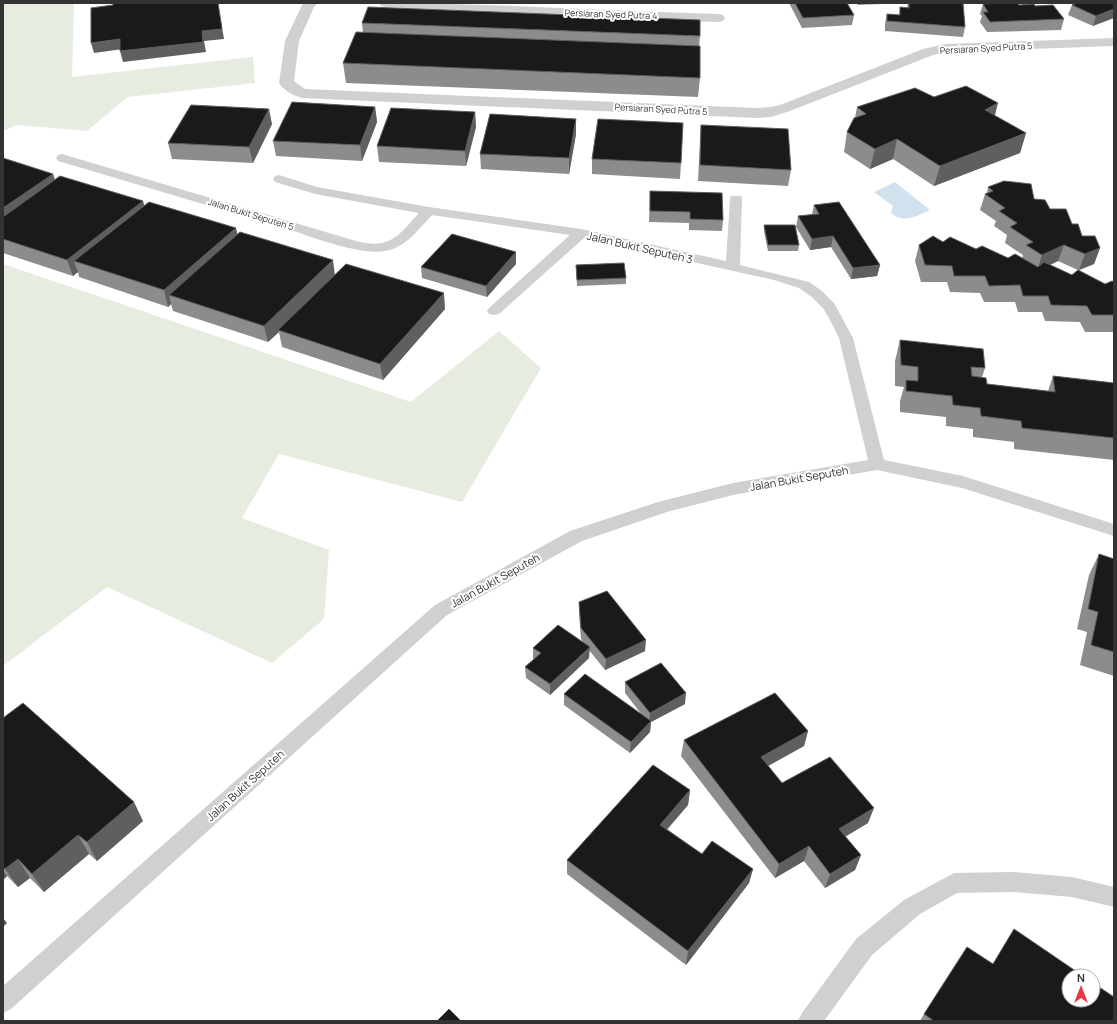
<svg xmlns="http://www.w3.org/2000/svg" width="1117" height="1024" font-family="Manrope,sans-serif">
	<rect width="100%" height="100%" fill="#fff"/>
	<!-- green -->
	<path fill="#e6ecdf" d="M3 3H74L72 77 253 57 255 83 128 97 87 131 17 125 3 131Z
		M3 264 411 402 499 331 541 368 462 502 279 454 242 518 329 550 324 619 272 663 107 587 3 666Z"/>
	<!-- water -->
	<path fill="#cfe2ee" d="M895 182 930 210C917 216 903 224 891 213L893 206 874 192Z"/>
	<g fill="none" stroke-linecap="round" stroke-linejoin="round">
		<!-- service -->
		<path fill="#d0d0d0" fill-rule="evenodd" d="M62 154 356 241C390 250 398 236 419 213L315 194 275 182 273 179 275 176 279 175 317 187 429 207 581 229 726 261 730 199 731 196H741L742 199 740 265 809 282 822 291 834 303 853 338 884 460 963 476 1114 524V536L962 488 877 470 733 495 667 512 582 541 447 615 11 1009 3 1013V986L435 605 570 531 658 502 733 483 868 460 839 338 830 320 823 308 812 297 799 288 774 280 584 238 499 314 494 315 489 314 487 311 489 308 570 235 432 215C419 229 405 248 385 251 361 256 309 236 285 228 209 206 133 183 58 161L56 158 58 155Z
			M1012 872 1072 877 1114 887V907L1072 897 1012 892 957 893 920 914 872 955 824 1021H798L802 1013 856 939 904 900 954 873Z"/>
		<!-- minor -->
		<path fill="#d0d0d0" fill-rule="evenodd" d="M303 3H318L314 7 299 41 294 81 305 89 756 108 770 107 780 105 923 49 945 44 1114 38V46L945 52 933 55 790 111 771 117 756 118 302 98C294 96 283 90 279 83L285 41Z
			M379 3C492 3 605 11 718 14L723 15 725 18 723 21 718 22 610 19 386 7 381 6Z"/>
	</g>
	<!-- wall -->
	<path fill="#8c8c8c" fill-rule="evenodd" d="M789 3H847L854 15 852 25 802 28Z
		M856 3H903L858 5Z
		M908 3H963L965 27 963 37 885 31V24L887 14 899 15 900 7 907 8Z
		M1076 3H1114L1093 26 1068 15 1072 5 1075 4Z
		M983 4 1035 6 1064 19 1061 30 987 32 980 22 982 16 980 14Z
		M362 23 700 36 699 46 700 78 698 97 346 83 343 63 363 33Z
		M934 97 995 116 1026 133 1020 153 934 186 893 159 870 169 844 152 847 132 855 118 857 107Z
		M375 107 377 122 362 161 276 156 273 141Z
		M475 112 476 127 466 166 379 162 377 146Z
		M272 124 253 163 172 159 168 143Z
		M701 125 791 170 788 186 698 181 700 141Z
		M576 134 569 174 481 169 480 154Z
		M3 158 53 174 55 180 143 201 144 206 237 235 335 274 445 309 383 380 282 347 279 332 268 342 173 311 171 304 168 307 79 277 78 272 73 276 3 253Z
		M592 159 681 163 680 179 592 174Z
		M988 187 1034 199 1050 209 1072 224 1082 236 1100 248 1094 264 1079 270 1105 284 1114 282V332H1085L1080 322 1045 321 1042 312H1018L1015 302H984L980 293 950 292 947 282H921L915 261 919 245 943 242 1008 258H1022L1023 255 1005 243 1007 235 994 226 996 221 980 210 985 194 987 193ZM1058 261 1078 270 1072 275 1050 265Z
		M650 191 723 220 722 231 689 230V223L649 222Z
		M814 205 880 265 877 276 851 279 831 247 810 250 796 227 798 216 812 214Z
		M764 225 799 245 798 251H768L764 231Z
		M516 264 487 297 422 278 421 267Z
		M576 265 626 278V284L577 286Z
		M900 340 985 368 982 377 987 384 1048 391 1053 376 1114 383V460L1014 449V442L973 437V429L946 426V417L900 412V401L904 387 895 386V361Z
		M1099 554 1114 559V676L1080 665 1087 632 1077 629 1089 575Z
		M579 602 645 651 605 670 589 650V658L550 695 526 678 525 667 534 659H533V648L583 642 581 639 579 613Z
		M625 682 685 704 651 722 650 732 630 753 564 705V694L642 715 625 693Z
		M3 718 143 821 97 861 89 854 44 892 30 878 18 887 7 876 3 880Z
		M808 731 804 746 768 766 782 783 868 823 845 837 861 855 855 870 825 888 804 861 775 878 681 756 684 740Z
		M690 790 688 805 667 829 702 854 753 869 749 883 686 965 567 874V860Z
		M993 964 1114 1021H920L924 1014Z"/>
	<!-- shaded-wall -->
	<path fill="#5f5f5f" d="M218 3 224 39 204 41 206 52 123 62 120 51 202 31Z
		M1114 9V18L1093 26 1096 16Z
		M120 39 123 49 94 53 91 43Z
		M998 103 993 123 985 110Z
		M375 107 377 122 362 161 360 145Z
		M269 109 272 124 253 163 249 147Z
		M475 112 476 127 466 166 465 151Z
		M576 119V134L569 174V158Z
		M1026 133 1020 153 934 186 940 166Z
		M897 139 893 159 870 169 875 149Z
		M53 174 58 190 3 228V208Z
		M143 201 147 217 74 261 78 272 73 276 67 260Z
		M236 228 240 244 169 295 171 304 168 307 164 290Z
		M833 236 831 247 810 250 812 239Z
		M1064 245 1058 261 1037 271 1042 255Z
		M1100 248 1094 264 1079 270 1085 254Z
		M516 252V264L487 297 486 286Z
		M333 260 335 276 278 330 279 332 268 342 264 326Z
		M880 265 877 276 851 279 853 268Z
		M444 293 445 309 383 380 380 364Z
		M646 640 645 651 605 670 606 659Z
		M590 647 589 658 550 695V684Z
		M686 693 685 704 651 722 650 732 630 753 631 742 649 723 650 713Z
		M808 731 804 746 757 772 761 757Z
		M690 790 688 805 659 839 660 825Z
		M134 802 143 821 97 861 87 842Z
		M874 808 868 823 834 843 839 829Z
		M78 835 89 854 44 892 32 874Z
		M809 846 804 861 775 878 779 864Z
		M861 855 855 870 825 888 830 874Z
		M18 859 30 878 18 887 5 869Z
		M753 869 749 883 686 965 688 951Z
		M3 871 7 876 3 880Z
		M3 918 7 923 3 927Z"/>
	<!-- building -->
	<path fill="#1a1a1a" stroke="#5f5f5f" d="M113 3H218L222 29 202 31 203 42 120 51V39L91 43V8L113 5Z
		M795 3H847L854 15 803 18Z
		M909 3H963L965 27 887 21V14L900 15V7L909 8Z
		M998 3H1017L1019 5 1034 4 1035 6 1053 5 1064 19 990 22 983 12H988L983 4Z
		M1077 3H1114V9L1096 16 1072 5Z
		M368 7 700 20V36L362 23Z
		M356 32 700 46V78L343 63Z
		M966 86 998 103 985 110 1026 133 940 166 897 139 875 149 847 132 854 118 866 114 857 107 915 88 934 97Z
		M292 102 375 107 360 145 273 141Z
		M191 105 269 109 249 147 168 143Z
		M391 108 475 112 465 151 377 146Z
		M490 114 576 119 569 158 480 154Z
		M598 119 683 123 681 163 592 159Z
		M701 125 788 129 791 170 700 165Z
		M3 158 53 174 3 208Z
		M60 176 143 201 67 260 3 239V217Z
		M1004 181 1031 184 1034 199 1045 200 1050 209H1066L1072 224H1078L1082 236H1095L1100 248 1085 254 1064 245 1042 255 1026 245 1033 242 1010 227 1017 223 999 211 1005 208 985 194 993 191 988 187Z
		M650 191 722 193 723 220 690 219V212L650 211Z
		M149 202 236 228 164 290 74 261Z
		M839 202 880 265 853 268 833 236 812 239 798 216 819 214 814 205Z
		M764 225H795L799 245H768Z
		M240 232 333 260 264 326 169 295Z
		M452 234 516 252 486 286 421 267Z
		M933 236 943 242 950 237 976 249 982 246 1008 258 1015 254 1038 267 1044 262 1072 275 1078 270 1105 284 1112 281 1114 282V315H1092L1087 306 1051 305 1048 296H1023L1020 285 989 286 985 276H954L952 266 925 265 919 245Z
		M624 263 626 278 577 280 576 265Z
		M346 264 444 293 380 364 278 330Z
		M900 340 983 349 985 368 971 367 972 376 986 378 987 384 1055 392 1053 376 1114 383V438L1022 428 1021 421 981 416 980 408 953 405 952 396 906 391V380L918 381V367L901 365Z
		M1099 554 1114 559V652L1091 645 1098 612 1088 609Z
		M607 591 646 640 606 659 581 628 579 602Z
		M558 625 590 647 550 684 525 667 541 653 533 648Z
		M661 663 686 693 650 713 625 682Z
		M585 674 651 721 631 742 564 694Z
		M775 693 808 731 761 757 782 783 830 757 874 808 839 829 861 855 830 874 809 846 779 864 684 740Z
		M23 703 134 802 87 842 78 835 32 874 18 859 5 869 3 867V718Z
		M653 765 690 790 660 825 702 854 712 841 753 869 688 951 567 860Z
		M1014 929 1083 976H1069V1000H1093V983L1114 997V1021H934L924 1014 967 947 993 964Z
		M449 1009 461 1021H437Z"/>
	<g text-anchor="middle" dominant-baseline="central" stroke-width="4" stroke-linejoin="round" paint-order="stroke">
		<!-- far-street labels -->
		<g font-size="9" fill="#333" stroke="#fff">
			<text transform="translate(611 14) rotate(2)">Persiaran Syed Putra 4</text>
			<text transform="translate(986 48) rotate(-3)">Persiaran Syed Putra 5</text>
			<text transform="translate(661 109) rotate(3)">Persiaran Syed Putra 5</text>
			<text transform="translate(251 214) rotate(17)">Jalan Bukit Seputeh 5</text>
		</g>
		<!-- street labels -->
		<g font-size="11" fill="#333" stroke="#fff">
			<text transform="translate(640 247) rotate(13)">Jalan Bukit Seputeh 3</text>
			<text transform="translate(799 478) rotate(-10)">Jalan Bukit Seputeh</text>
			<text transform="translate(495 580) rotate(-29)">Jalan Bukit Seputeh</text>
			<text transform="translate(245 785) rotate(-42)">Jalan Bukit Seputeh</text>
		</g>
	</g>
	<!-- border -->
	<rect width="1117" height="1024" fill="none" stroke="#333333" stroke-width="8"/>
	<!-- north arrow -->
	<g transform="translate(1081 988)"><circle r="19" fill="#ffffff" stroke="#adadad"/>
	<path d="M0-3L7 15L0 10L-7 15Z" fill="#e63946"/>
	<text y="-6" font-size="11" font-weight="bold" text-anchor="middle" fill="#333333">N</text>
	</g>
</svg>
